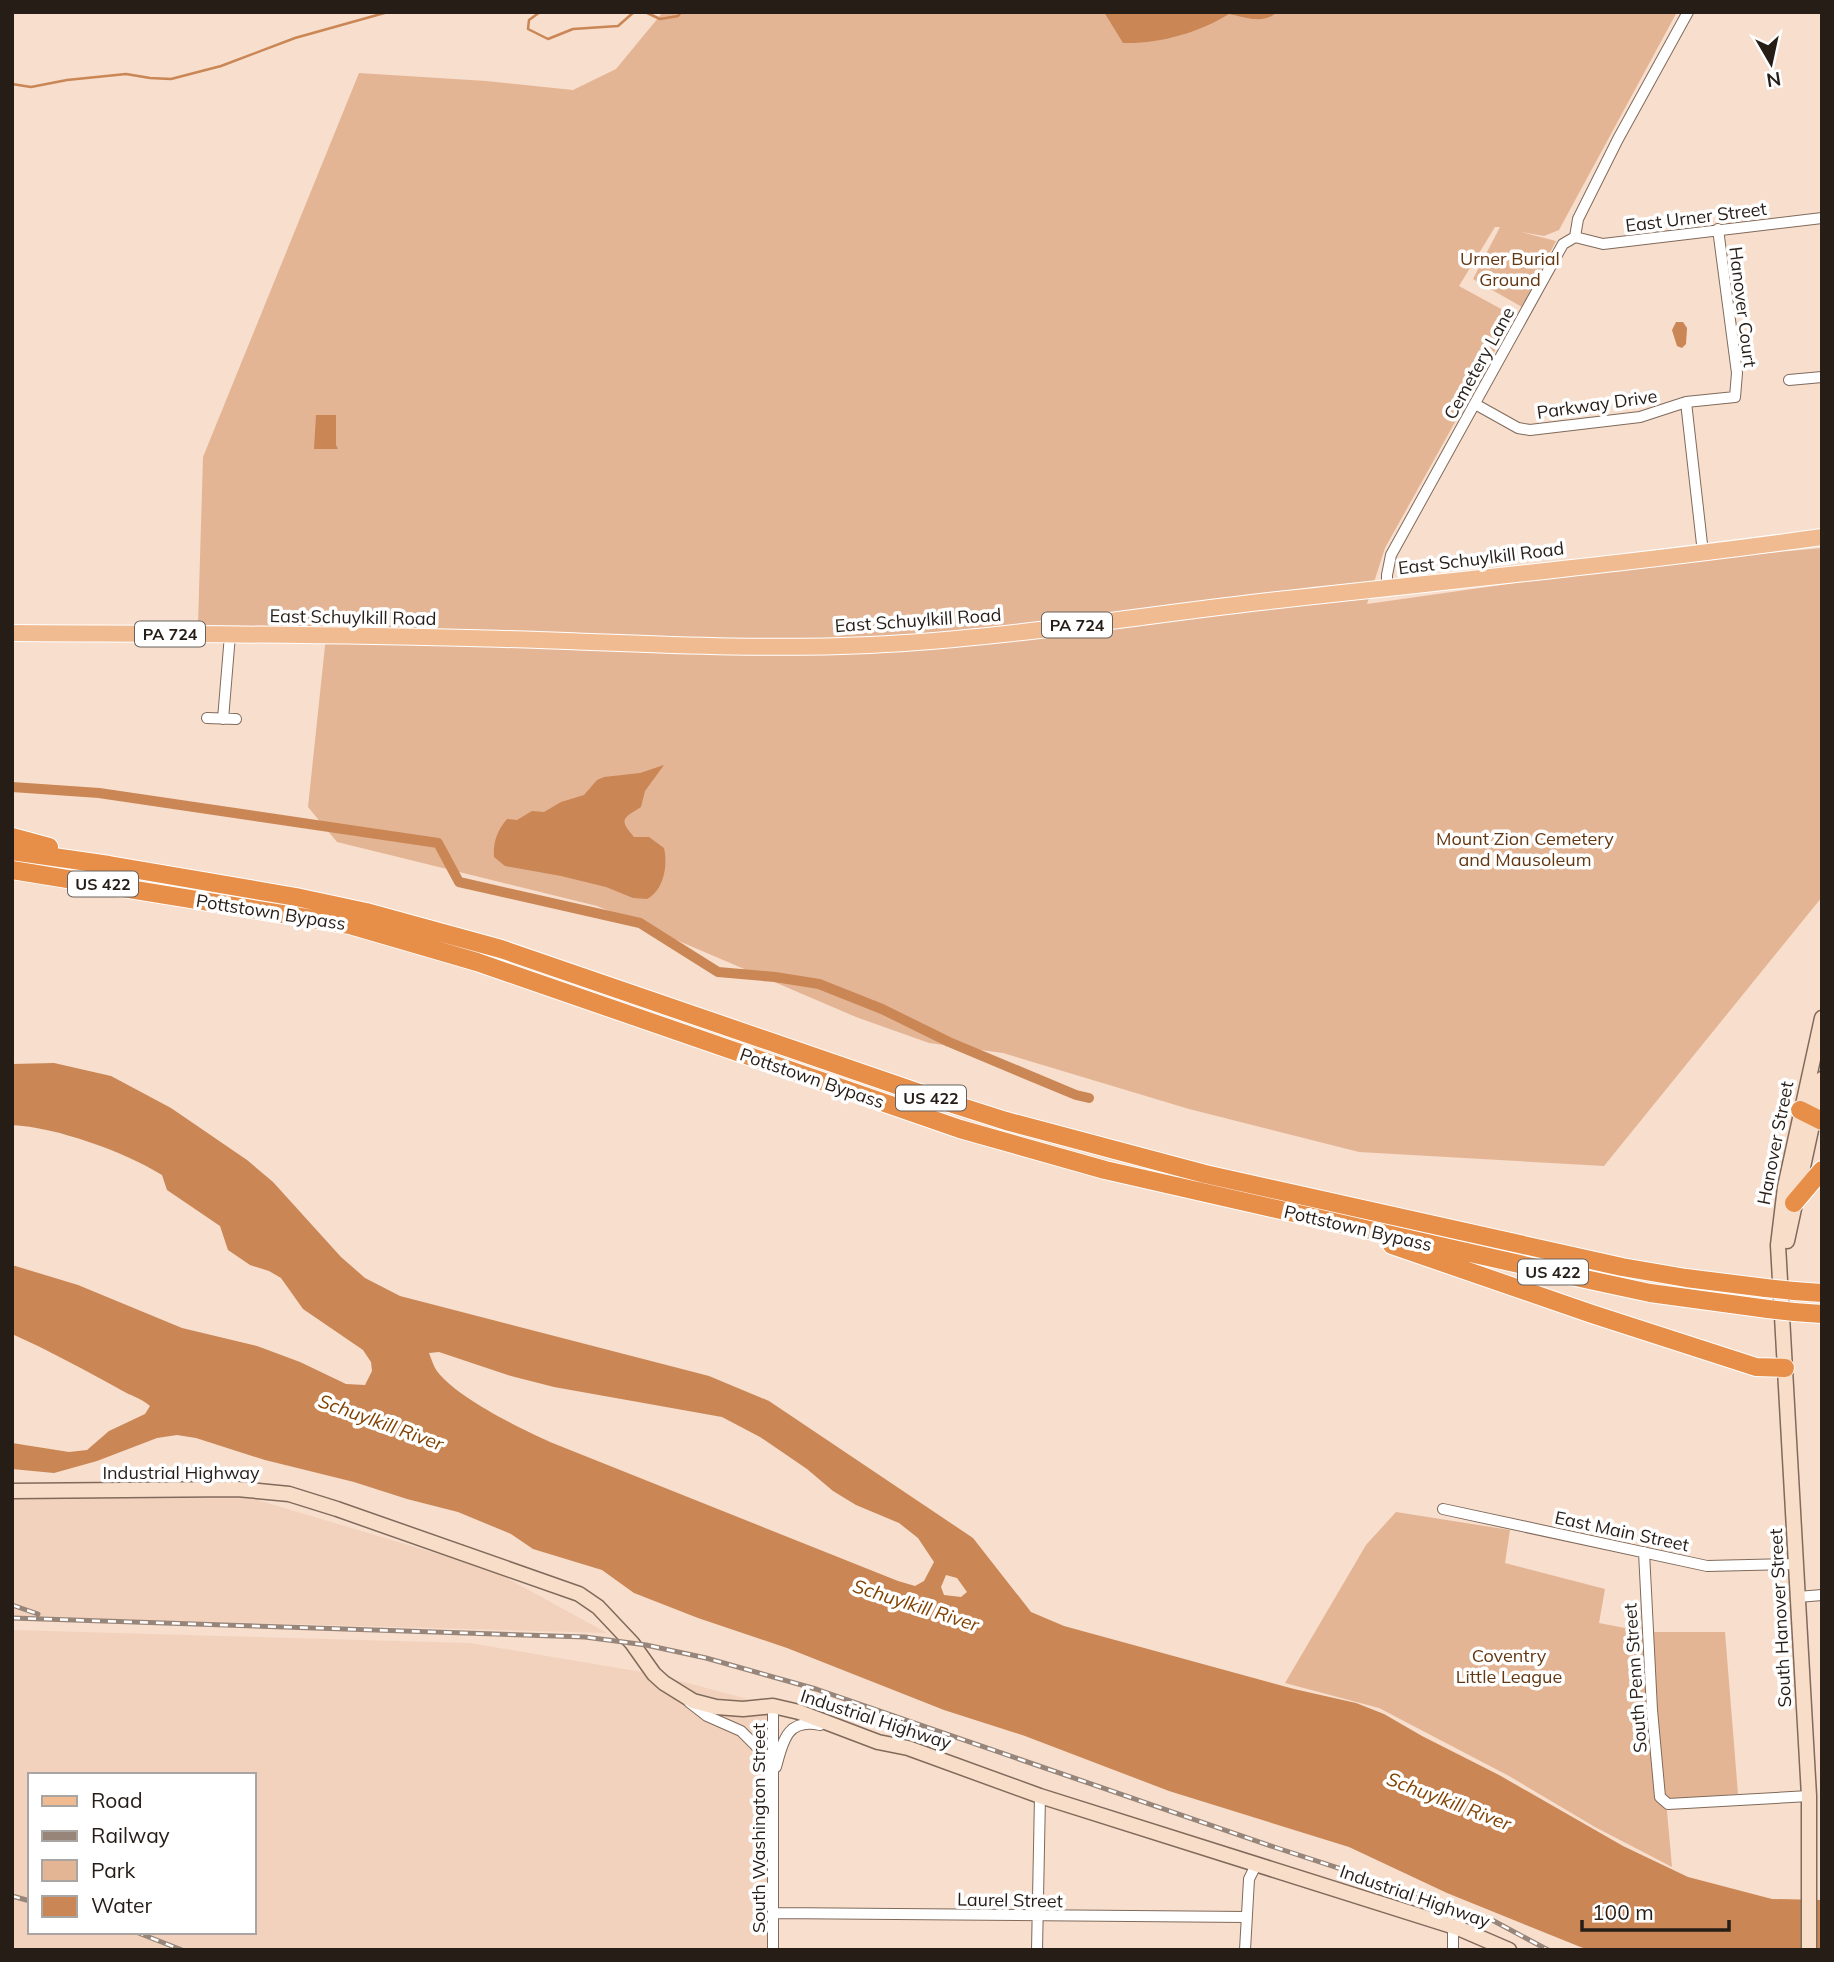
<svg xmlns="http://www.w3.org/2000/svg" width="1834" height="1962" font-family="Mulish,sans-serif">
	<rect width="100%" height="100%" fill="#f7decd"/>
	<!-- built -->
	<path fill="#f2d2bd" fill-rule="evenodd" d="M12 1491 244 1496 492 1570 607 1633 12 1616Z
		M12 1630 469 1643 654 1674 773 1706 772 1950H12ZM30 1775H254V1932H30Z"/>
	<!-- green -->
	<path fill="#e4b594" d="M663 12H1677L1559 230 1544 236 1521 232 1556 241 1522 307 1473 279 1500 227H1495L1459 286 1514 316 1385 548 1367 604 1650 564 1822 548V897L1604 1166 1359 1152 1189 1109 1003 1053 929 1043 856 1017 597 906 337 842 308 807 327 627 198 625 203 457 359 73 486 81 573 90 616 69Z
		M1396 1512 1510 1530 1505 1563 1605 1589 1599 1623 1646 1632H1725L1738 1794 1666 1800 1672 1867 1595 1827 1509 1776 1379 1708 1285 1683 1366 1545Z"/>
	<!-- water -->
	<path fill="#ca8654" fill-rule="evenodd" d="M1104 12H1277C1264 25 1245 17 1229 14 1198 33 1159 44 1123 43Z
		M1676 322H1683L1687 328 1686 344 1682 348 1677 346 1672 330Z
		M316 415H336V445L338 449H314Z
		M664 765 645 791 641 807C622 819 619 819 634 837H649L664 848C668 865 664 890 647 899L633 898 606 887 561 876 505 866 494 857C493 842 497 831 507 819L517 820 532 811 544 812 561 802 584 795 597 780 604 777 640 773Z
		M54 1063 111 1076 171 1108 247 1160 273 1182 341 1257 365 1278 400 1296 709 1376 769 1401 973 1538 1031 1612 1064 1626 1294 1689 1356 1703 1384 1714 1422 1736 1499 1775 1623 1846 1688 1877 1772 1899 1822 1900V1950H1588L1447 1893 1349 1847 1169 1791 1025 1736 944 1710 787 1648 698 1618 634 1593 602 1570 533 1549 511 1534 458 1512 407 1499 354 1482 265 1460 196 1438 177 1435 157 1438 97 1461 54 1473 12 1469V1443L69 1452 87 1450 109 1431 145 1414 150 1406C141 1398 131 1396 121 1390 85 1370 50 1351 12 1334V1265L78 1285 182 1328 257 1346 300 1362 346 1384 365 1385 372 1371 371 1362 363 1350 303 1309 281 1278 269 1271 250 1265 228 1250 220 1226 167 1190 162 1175C125 1152 56 1127 12 1125V1064ZM439 1352 511 1376 554 1387 722 1417 760 1437 807 1469 833 1491 856 1505 899 1523 918 1538 934 1562 924 1581 915 1586 898 1581 550 1442C521 1429 451 1395 435 1368 433 1364 431 1358 429 1353ZM946 1575 957 1578 967 1592 961 1597 944 1595 941 1587Z"/>
	<g fill="none" stroke-linecap="round" stroke-linejoin="round">
		<!-- stream -->
		<path stroke="#ca8654" stroke-width="2.5" d="M540 12 529 20 528 29 548 39 573 29 618 26 634 12
			M645 12 660 19 678 16 681 12
			M12 84 31 87 67 80 126 74 150 78 171 79 221 66 295 38 388 12"/>
		<!-- canal -->
		<path stroke="#ca8654" stroke-width="10" d="M12 787 99 793 438 843 459 882 640 923 718 972 775 977 819 984 882 1009 949 1042 1076 1095 1089 1098"/>
		<defs>
			<path id="street" d="M1575 237 1578 219 1618 139 1688 12
				M1575 237 1603 244 1822 218
				M1789 380 1822 377
				M1475 404 1518 428 1530 430 1640 417 1686 402
				M1703 553 1686 402 1735 397 1737 373 1718 229
				M1387 588V575L1391 555 1563 244 1575 237
				M207 718 236 719
				M223 719 230 635
				M1443 1509 1707 1566 1796 1564
				M1644 1552 1652 1710 1660 1797 1668 1804 1809 1796
				M1798 1597 1822 1595
				M689 1702 707 1716 741 1731 761 1751 770 1776
				M776 1767C783 1741 787 1718 820 1725
				M774 1913 1246 1917
				M773 1950V1706
				M1037 1950 1040 1796
				M1245 1950 1249 1879 1256 1865
				M1453 1950V1927"/>
			<path id="secondary" d="M1787 1241 1822 1079
				M12 1491 237 1489 289 1494 337 1509 579 1594 598 1607 632 1643 654 1674 664 1683 693 1701 716 1707 743 1709 773 1706 799 1712 878 1742 908 1748 1040 1796 1458 1928 1509 1950
				M1809 1950V1796L1778 1245 1785 1187 1822 1018"/>
			<path id="primary" d="M12 633C164 634 316 634 468 638 602 641 736 651 870 645 1000 639 1130 617 1260 602 1447 581 1635 563 1822 537"/>
			<path id="highway" d="M12 837 49 847
				M12 851 109 865 296 897 366 912 501 949 937 1099 1006 1121 1205 1174 1622 1267 1686 1278 1766 1288
				M12 870 350 925 477 962 960 1129 1105 1170 1585 1279 1650 1293 1768 1309
				M1800 1110 1822 1121
				M1794 1203 1822 1170
				M1392 1245 1592 1314 1756 1367 1785 1368
				M1794 1291 1822 1293
				M1794 1312 1822 1314"/>
		</defs>
		<!-- street casing -->
		<use href="#street" stroke="#806a5b" stroke-width="12"/>
		<!-- secondary casing -->
		<use href="#secondary" stroke="#806a5b" stroke-width="17"/>
		<!-- primary casing -->
		<use href="#primary" stroke="#fff" stroke-width="18"/>
		<!-- highway casing -->
		<use href="#highway" stroke="#fff" stroke-width="20"/>
		<!-- street -->
		<use href="#street" stroke="#fff" stroke-width="10"/>
		<!-- secondary -->
		<use href="#secondary" stroke="#f8ddc8" stroke-width="14"/>
		<!-- primary -->
		<use href="#primary" stroke="#f1bb92" stroke-width="16"/>
		<!-- highway -->
		<use href="#highway" stroke="#e78e49" stroke-width="18"/>
		<defs>
			<path id="rail" d="M12 1605 38 1614
				M12 1618 585 1637 646 1645 706 1658 816 1689 1274 1847 1430 1898 1492 1920 1548 1950
				M12 1896 30 1901
				M136 1932 182 1950"/>
		</defs>
		<!-- rail casing -->
		<use href="#rail" stroke="#978579" stroke-width="5"/>
		<!-- rail -->
		<use href="#rail" stroke="#fff" stroke-width="2.5" stroke-dasharray="8" stroke-linecap="butt"/>
		<defs>
			<path id="highway-bridge" d="M1766 1288 1794 1291
				M1768 1309 1794 1312"/>
		</defs>
		<!-- highway-bridge casing -->
		<use href="#highway-bridge" stroke="#fff" stroke-width="20" stroke-linecap="butt"/>
		<!-- highway-bridge -->
		<use href="#highway-bridge" stroke="#e78e49" stroke-width="18"/>
	</g>
	<g text-anchor="middle" dominant-baseline="central" stroke-width="7" stroke-linejoin="round" paint-order="stroke">
		<!-- shield labels -->
		<g fill="#fff" stroke="#67615d" stroke-width="2">
			<rect x="1042" y="612.5" width="70" height="25" rx="5"/>
			<rect x="135" y="621.5" width="70" height="25" rx="5"/>
			<rect x="68" y="871.5" width="70" height="25" rx="5"/>
			<rect x="896" y="1085.5" width="70" height="25" rx="5"/>
			<rect x="1518" y="1259.5" width="70" height="25" rx="5"/>
		</g>
		<g font-size="16" font-weight="bold" fill="#261d17">
			<text x="1077" y="625">PA 724</text>
			<text x="170" y="634">PA 724</text>
			<text x="103" y="884">US 422</text>
			<text x="931" y="1098">US 422</text>
			<text x="1553" y="1272">US 422</text>
		</g>
		<!-- street labels -->
		<g font-size="18" fill="#261d17" stroke="#fff">
			<text transform="translate(1696 217) rotate(-7)">East Urner Street</text>
			<text transform="translate(1743 307) rotate(83)">Hanover Court</text>
			<text transform="translate(1479 363) rotate(-61)">Cemetery Lane</text>
			<text transform="translate(1597 404) rotate(-8)">Parkway Drive</text>
			<text transform="translate(1481 558) rotate(-7)">East Schuylkill Road</text>
			<text transform="translate(353 617) rotate(1)">East Schuylkill Road</text>
			<text transform="translate(918 620) rotate(-4)">East Schuylkill Road</text>
			<text transform="translate(271 912) rotate(9)">Pottstown Bypass</text>
			<text transform="translate(812 1078) rotate(19)">Pottstown Bypass</text>
			<text transform="translate(1775 1143) rotate(-79)">Hanover Street</text>
			<text transform="translate(1358 1228) rotate(13)">Pottstown Bypass</text>
			<text x="181" y="1472">Industrial Highway</text>
			<text transform="translate(1622 1531) rotate(12)">East Main Street</text>
			<text transform="translate(1780 1618) rotate(-93)">South Hanover Street</text>
			<text transform="translate(1635 1678) rotate(-94)">South Penn Street</text>
			<text transform="translate(876 1719) rotate(18)">Industrial Highway</text>
			<text transform="translate(758 1828) rotate(-90)">South Washington Street</text>
			<text transform="translate(1415 1896) rotate(19)">Industrial Highway</text>
			<text transform="translate(1010 1900) rotate(1)">Laurel Street</text>
		</g>
		<!-- park labels -->
		<g font-size="18" fill="#653711" stroke="#fff">
			<text x="1510" y="258">Urner Burial<tspan x="1510" dy="21">Ground</tspan></text>
			<text x="1525" y="838">Mount Zion Cemetery<tspan x="1525" dy="21">and Mausoleum</tspan></text>
			<text x="1509" y="1655">Coventry<tspan x="1509" dy="21">Little League</tspan></text>
		</g>
		<!-- water labels -->
		<g font-size="19" font-style="italic" fill="#824202" stroke="#fff">
			<text transform="translate(381 1422) rotate(20)">Schuylkill River</text>
			<text transform="translate(916 1605) rotate(18)">Schuylkill River</text>
			<text transform="translate(1449 1801) rotate(21)">Schuylkill River</text>
		</g>
	</g>
	<!-- border -->
	<rect width="1834" height="1962" fill="none" stroke="#261d17" stroke-width="28"/>
	<!-- legend -->
	<rect x="28" y="1773" width="228" height="161" fill="#ffffff" stroke="#a8a5a2" stroke-width="2"/>
	<rect x="42" y="1796" width="35" height="10" fill="#f1bb92" stroke="#a8a5a2" stroke-width="2"/>
	<text x="91" y="1808" font-size="21" fill="#261d17">Road</text>
	<rect x="42" y="1831" width="35" height="10" fill="#978579" stroke="#a8a5a2" stroke-width="2"/>
	<text x="91" y="1843" font-size="21" fill="#261d17">Railway</text>
	<rect x="42" y="1860" width="35" height="21" fill="#e4b594" stroke="#a8a5a2" stroke-width="2"/>
	<text x="91" y="1878" font-size="21" fill="#261d17">Park</text>
	<rect x="42" y="1896" width="35" height="21" fill="#ca8654" stroke="#a8a5a2" stroke-width="2"/>
	<text x="91" y="1913" font-size="21" fill="#261d17">Water</text>
	<!-- north arrow -->
	<g transform="translate(1771 63) rotate(171)" stroke="#ffffff" stroke-width="5" paint-order="stroke">
	<path d="M0-5L12 26L0 18L-12 26Z" fill="#261d17"/>
	<text y="-10" font-size="19" font-weight="bold" text-anchor="middle" fill="#261d17">N</text>
	</g>
	<!-- scale -->
	<path d="M1582 1920v10h147v-10" fill="none" stroke="#261d17" stroke-width="3.5"/>
	<text x="1592" y="1920" font-size="21" fill="#261d17" stroke="#ffffff" stroke-width="5" paint-order="stroke">100 m</text>
</svg>
